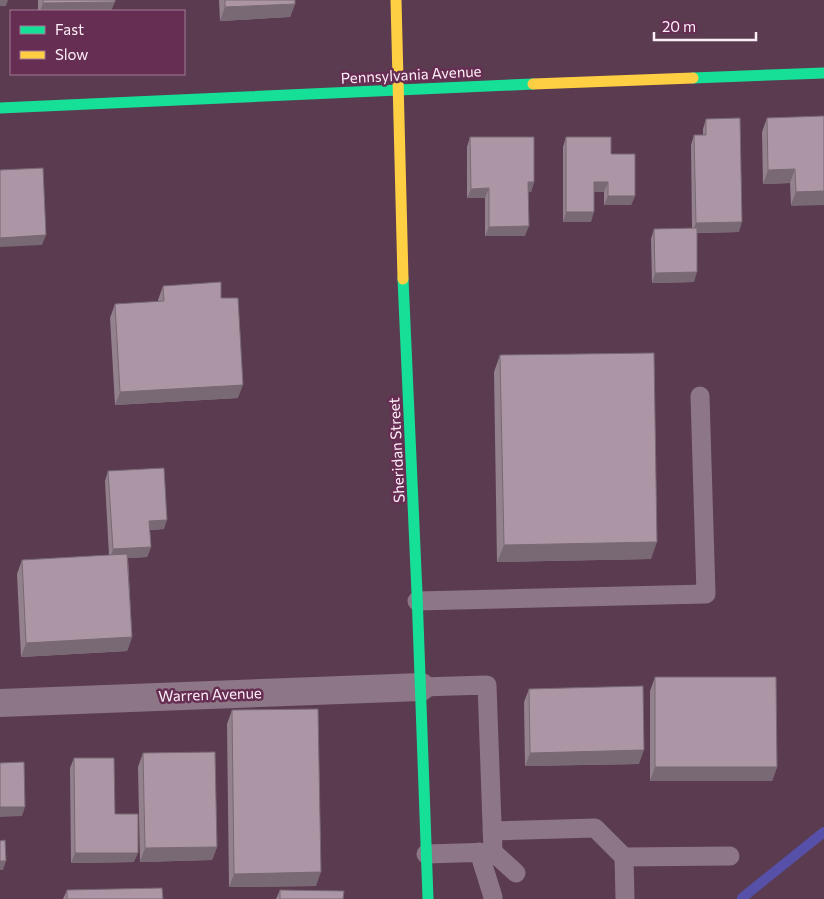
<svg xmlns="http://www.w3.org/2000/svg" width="824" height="899" font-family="Commissioner,sans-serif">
	<rect width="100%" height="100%" fill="#5a3b50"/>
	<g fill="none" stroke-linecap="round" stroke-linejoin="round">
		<!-- stream -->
		<path stroke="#5650a8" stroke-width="10" d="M742 898 824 832"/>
		<!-- lane -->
		<path stroke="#8d7685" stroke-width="19" d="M417 601 706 594 700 396
			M421 687 487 685 493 852 426 854
			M492 831 595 828 624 857 730 856
			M479 852 493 897
			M493 852 516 873
			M624 857 625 899"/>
		<!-- street -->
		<path stroke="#8d7685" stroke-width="28" d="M0 703 421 687"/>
		<!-- fast -->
		<path stroke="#16e098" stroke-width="11" d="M693 78 824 73
			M0 108 533 84
			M403 279 417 593 428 899"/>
		<!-- slow -->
		<path stroke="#ffcf43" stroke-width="11" d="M396 0 403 279
			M533 84 693 78"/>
	</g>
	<!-- wall -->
	<path fill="#94818e" d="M38 0H115L111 11H38Z
		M219 0H295V4L290 17 220 21Z
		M824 116 791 206 790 183 763 184 762 132 767 118Z
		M706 119 739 232 697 233 694 282 652 283 651 239 654 229H692L691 145 694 135H703V129Z
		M470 137 534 182 531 192H528L525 236H485V198H467V147Z
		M566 137 611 154 635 196 631 205H604V192H594L591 222H563V147Z
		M163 286 221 298 238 398 115 405 110 318 115 304 158 302V300Z
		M500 355 651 559 497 562 494 372Z
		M108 471 164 529 150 530 151 547 147 557 128 558 132 637 127 651 21 657 17 574 22 560 109 555 105 481Z
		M655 677 777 767 772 781H650V691Z
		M529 689 639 764 525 766 524 702Z
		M232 710 316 886 229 887 227 724Z
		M143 753 217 847 212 860 140 862 138 767Z
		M74 758 115 814 134 862 71 863 70 768Z
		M67 890 163 899H63Z
		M280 890 343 899H276Z"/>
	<!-- shaded-wall -->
	<path fill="#786974" d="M0 0H8L6 6H0Z
		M115 2 111 11H40L43 3Z
		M295 4 290 17 220 21 225 7Z
		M795 169 790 183 763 184 768 170Z
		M528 182H534L531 192H525Z
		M594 182H608L604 192H591Z
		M489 188 485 198H467L471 189Z
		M824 191V205L791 206 796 192Z
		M608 196H635L631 205H604Z
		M566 212H594L591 222H563Z
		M742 222 739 232 692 233 696 223Z
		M529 226 525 236H485L489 227Z
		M46 235 42 245 0 247V238Z
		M697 272 694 282 652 283 655 273Z
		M243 385 238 398 115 405 120 392Z
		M167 520 164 529 145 530 149 521Z
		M657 542 651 559 497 562 504 545Z
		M151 547 147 557 110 559 113 549Z
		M132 637 127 651 21 657 26 643Z
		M644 750 639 764 525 766 530 753Z
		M655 767H777L772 781H650Z
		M0 807H25L22 816 0 817Z
		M217 847 212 860 140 862 145 848Z
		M75 853H138L134 862 71 863Z
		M0 861H6L3 870H0Z
		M321 872 316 886 229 887 234 874Z"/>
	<!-- building -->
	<path fill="#ac96a5" stroke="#786974" d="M43 0H115V2L43 3Z
		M225 0H295V4L225 7Z
		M824 116V191L796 192 795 169 768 170 767 118Z
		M740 118 742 222 696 223 694 135H706V119Z
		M470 137H534V182H528L529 226 489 227V188L471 189Z
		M566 137H611V154H635V196H608V182H594V212H566Z
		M43 168 46 235 0 238V170Z
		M697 228V272L655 273 654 229Z
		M221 282V298H238L243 385 120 392 115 304 164 301 163 286Z
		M654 353 657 542 504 545 500 355Z
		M164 468 167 520 149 521 151 547 113 549 108 471Z
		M127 554 132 637 26 643 22 560Z
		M655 677H776L777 767H655Z
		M643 686 644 750 530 753 529 689Z
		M318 709 321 872 234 874 232 710Z
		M215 752 217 847 145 848 143 753Z
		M74 758H114L115 814H138V853H75Z
		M24 762 25 807H0V763Z
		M5 840 6 861H0V841Z
		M162 888 163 899H67V890Z
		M280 890 344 891 343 899H280Z"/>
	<g text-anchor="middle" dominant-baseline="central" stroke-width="5" stroke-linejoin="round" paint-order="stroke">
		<!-- street labels -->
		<g font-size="15" fill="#fdeff7" stroke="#672e54">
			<text transform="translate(411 74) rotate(-3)">Pennsylvania Avenue</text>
			<text transform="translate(396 450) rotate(-93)">Sheridan Street</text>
			<text transform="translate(210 694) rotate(-2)">Warren Avenue</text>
		</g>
	</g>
	<!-- legend -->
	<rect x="10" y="10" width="175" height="65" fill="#672e54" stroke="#a37b95"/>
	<rect x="20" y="26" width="25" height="8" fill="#16e098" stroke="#a37b95"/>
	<text x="55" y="35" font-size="15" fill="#fdeff7">Fast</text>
	<rect x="20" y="51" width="25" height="8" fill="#ffcf43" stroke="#a37b95"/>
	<text x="55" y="60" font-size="15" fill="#fdeff7">Slow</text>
	<!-- scale -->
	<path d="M654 32v8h102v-8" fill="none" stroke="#fdeff7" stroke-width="2.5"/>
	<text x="662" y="32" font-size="15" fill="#fdeff7" stroke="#672e54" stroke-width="4" paint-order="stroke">20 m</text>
</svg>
